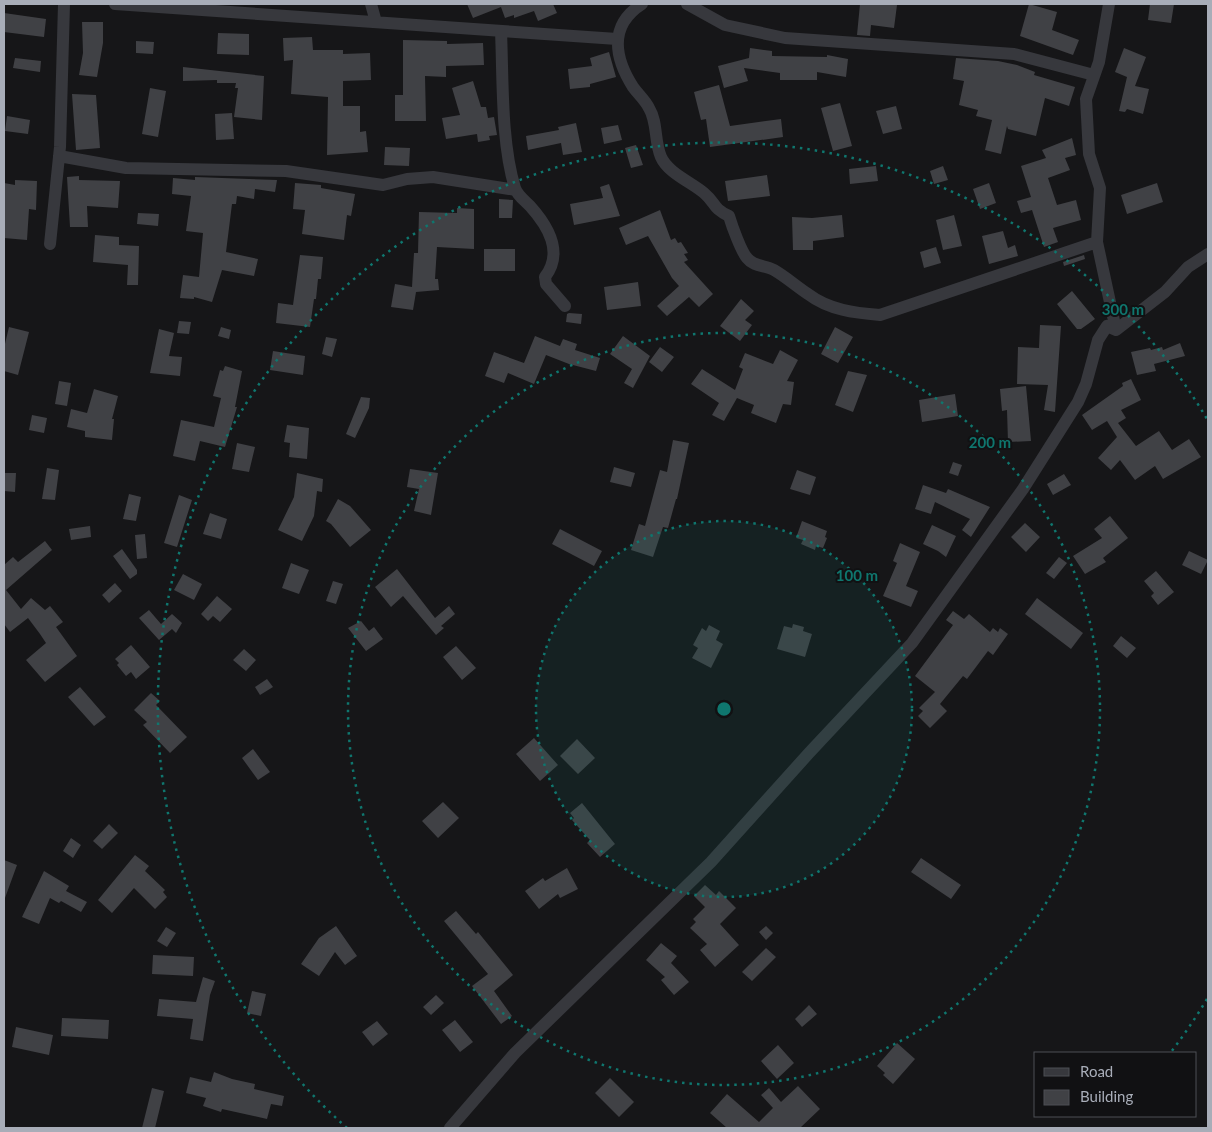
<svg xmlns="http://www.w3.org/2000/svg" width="1212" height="1132" font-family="Lato,sans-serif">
	<rect width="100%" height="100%" fill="#161618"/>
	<!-- building -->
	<path fill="#404145" d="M467 4H553L557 13 538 21 534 11 514 18V15L505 18 501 7 473 18Z
		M860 4 897 5 894 28 871 25 870 36 857 35Z
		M1029 4 1057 12 1052 30 1079 40 1073 55 1020 36Z
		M1150 4H1174L1171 23 1148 20Z
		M4 13 46 19 44 37 4 32Z
		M82 22H103V43L97 77 79 75 83 53Z
		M218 33 249 34V55L217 54Z
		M312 37 313 50H343V54L370 53 371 80 343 81V106H360V132L366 131 368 152 327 155 328 97 291 94 293 60 284 61 283 38Z
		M403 40 447 41V44L483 43 484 65 446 66V77L425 76 426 121H395V95H403Z
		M136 41 154 42 153 54 136 53Z
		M750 48 772 51V56L827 57V55L848 59 846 77 817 72V80H780V73L744 68 748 81 724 88 718 66 749 58Z
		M1124 48 1146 57 1135 86 1149 89 1143 114 1127 109 1125 112 1119 111 1127 77 1115 72Z
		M609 52 616 77 590 84V87L570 89 568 69 592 66 590 58Z
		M15 58 41 61 40 72 13 68Z
		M956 58 998 61 1017 65 1035 72 1034 75 1075 87 1069 106 1045 98 1036 136 1008 129 1007 126 1001 154 985 150 992 120 976 116 978 110 959 105 964 81 953 79Z
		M183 67 264 76 262 120 234 117 238 88H235L236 83H217V80L183 81Z
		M473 81 481 107H486L488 118 494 117 497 135 489 136 490 140 478 142 477 134 446 139 442 118 460 115 452 88Z
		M719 85 730 126 781 119 783 137 710 147 706 119 701 120 694 92Z
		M150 88 166 91 158 137 142 134Z
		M72 94 96 95 100 148 76 150Z
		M840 103 852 146 833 151 821 108Z
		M896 106 902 129 883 134 876 111Z
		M232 113 234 139 216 140 215 114Z
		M7 116 30 120 28 134 5 131Z
		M576 123 582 152 563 155 561 143 528 150 526 136 559 130 558 127Z
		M618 125 622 140 604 144 601 128Z
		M1072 138 1076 155 1065 158 1070 170 1048 178 1057 205 1076 200 1081 220 1053 228 1058 242 1044 247 1032 210 1021 213 1017 201 1031 197 1021 166 1046 158 1042 150Z
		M636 145 643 165 631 168 625 148Z
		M385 147 410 148 409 166 384 165Z
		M876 166 878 181 850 184 849 169Z
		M943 166 948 180 934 184 930 171Z
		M767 175 770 196 728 201 725 181Z
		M79 176V180L120 181 118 208 87 206 88 227H70L67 177Z
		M195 177 277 180 275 192 255 189 254 199 237 196 236 204H232L226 252 258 259 254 276 222 270 212 302 194 297V299L180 298 183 275 199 277 203 233 186 231 191 196 172 194 173 178 195 180Z
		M15 180 37 181 36 210 29 209 27 240 4 238V183L15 185Z
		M295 183 321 185V188L355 194 351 216 347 215 344 240 302 234 305 210 293 209Z
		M989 183 996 203 980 209 973 189Z
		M1157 183 1163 202 1127 214 1121 195Z
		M609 184 620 216 574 225 570 204 603 198 600 187Z
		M499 199 513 200 512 218H499Z
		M457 208 474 209V249L437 247 435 279H438L439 290 416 292 413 310 391 307 395 284 412 287 414 253H418L419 212 457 213Z
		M660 210 671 240 675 238 678 243 681 242 688 253 684 254 688 260 684 262 713 294 699 307 689 297 667 316 657 306 679 286 672 278 648 236 626 245 619 228Z
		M138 213 159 214 158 226 137 224Z
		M842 215 844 237 813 241V250H793L792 217 812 218Z
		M954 215 962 246 943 250 936 220Z
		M1003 231 1008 248 1015 245 1018 256 989 264 982 236Z
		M95 235 119 237V245L139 246 138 285H127L128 265 93 262Z
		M936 247 941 263 924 268 920 252Z
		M484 249H515V271H484Z
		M300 255 323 257 321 279H318L316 299H314L310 327 276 323 278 303 293 305Z
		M1084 255 1085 259 1064 266 1063 262Z
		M638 282 641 306 607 310 604 287Z
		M1072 291 1095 319 1081 329H1077L1057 304Z
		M741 299 754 311 745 320 752 325 740 341 720 326Z
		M569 313 582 314 581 324 566 322 567 314Z
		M179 321 191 322 189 334 177 333Z
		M1040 325 1061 326 1055 412 1044 410 1048 385 1017 384 1018 347 1039 348Z
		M9 327 29 332 18 375 4 371V348Z
		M221 327 231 330 229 339 218 336Z
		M835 327 853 337 838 363 821 354Z
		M159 329 174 333 169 356 182 357 180 376 150 373Z
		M535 336 560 346 563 339 577 344 575 350 600 358 596 371 569 364 546 355 534 384 508 373 504 383 485 376 494 352 524 363Z
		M623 336 650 356 633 388 624 383 632 369 610 354Z
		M326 337 337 339 332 357 322 354Z
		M1180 343 1185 356 1154 364 1156 371 1137 375 1131 352 1150 348 1151 350 1162 347 1163 350Z
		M660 347 674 357 662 372 649 362Z
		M780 350 798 360 787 381 794 382 791 405 783 404 776 423 751 413 754 405 737 398 724 421 712 415 719 403 691 384 702 369 735 390 743 369 739 367 745 353 773 364Z
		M273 351 305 356 303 375 270 370Z
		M225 366 242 371 235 407H237L225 447 200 441 195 461 173 456 181 420 214 427 221 398 213 396 220 370 223 371Z
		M848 371 867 375 853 412 835 405Z
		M1131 379 1141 400 1121 410 1126 418 1118 423 1136 446 1159 431 1172 450 1189 439 1201 457 1163 479 1155 466 1135 480 1120 460 1111 470 1098 458 1117 437 1107 421 1092 430 1082 415 1123 386 1122 383Z
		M59 381 71 383 67 406 55 404Z
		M1026 386 1031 441 1008 442 1007 410 1002 411 1000 389Z
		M94 389 118 396 112 419H114L112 440 85 437V431L67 427 71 409 87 413Z
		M955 394 958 416 922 422 919 400Z
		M361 397 370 398 369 408 355 438 346 434Z
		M32 415 47 418 44 433 29 430Z
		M287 425 309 428 307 459 289 457 290 443 284 442Z
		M673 440 689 443 677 499H676L668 528 663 527 653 557 631 550 639 524 645 526 660 470 667 472Z
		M237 443 255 447 249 472 232 469Z
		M953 462 962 465 958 476 949 473Z
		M614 467 635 473 631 487 610 482Z
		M47 468 59 470 55 500 42 499Z
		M410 469 438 473 431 515 414 511 419 489 407 487Z
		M797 470 816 477 810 495 790 489Z
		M4 473H16L15 492 4 491Z
		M297 473 323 479 322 492 317 491 314 516 302 541 278 530 294 497Z
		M1064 474 1071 485 1053 495 1047 484Z
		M923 485 946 493 948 489 990 507 971 537 962 530 970 519 935 502 931 514 915 509Z
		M129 494 141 497 136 521 123 519Z
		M179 495 192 500 177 547 164 543Z
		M338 499 350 506 371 530 350 547 331 524 326 521Z
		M210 513 227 519 221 539 203 534Z
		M1110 516 1128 538 1103 558 1106 562 1085 574 1073 556 1102 538 1094 529Z
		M802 521 827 531 825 537 827 538 823 548 816 546 815 550 801 544 803 540 796 538Z
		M1025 523 1040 537 1026 552 1011 537Z
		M932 525 956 536 946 557 938 551 923 544Z
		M90 526 91 537 71 540 69 529Z
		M560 529 602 551 594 566 552 544Z
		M145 534 147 558 137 559 135 535Z
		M45 541 52 550 6 590 21 609 31 598 45 610 50 606 63 622 56 627 77 656 45 682 26 660 46 643 40 634 28 618 10 632 4 624V565L13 557 18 562Z
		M900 543 920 552 906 586 918 591 911 607 883 596 897 563 893 561Z
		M122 549 137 570V574L130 579 113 556Z
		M1189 551 1208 560 1201 574 1182 565Z
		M1059 557 1067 563 1054 579 1046 573Z
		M291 563 309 570 299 594 282 588Z
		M397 569 435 618 449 606 455 614 441 626 444 628 436 635 403 596 391 607 375 587Z
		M1156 571 1174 592 1158 605 1151 596 1154 593 1144 581Z
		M183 574 202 584 194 600 174 590Z
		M333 581 343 584 336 604 326 601Z
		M115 583 122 591 109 603 102 595Z
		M217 596 232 609 220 622 213 616 208 621 201 614Z
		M1037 598 1083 633 1071 649 1025 614Z
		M149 610 161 624 172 614 182 623 176 633 172 629 159 640 139 618Z
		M953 611 964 619 969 614 990 632 993 628 998 632 1000 628 1008 634 993 655 988 651 967 679 963 676 940 704 947 711 930 728 918 716 923 711 919 708 935 692 915 676 953 625 946 620Z
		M361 621 369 631 374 627 383 639 366 651 348 628Z
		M793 624 804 627 803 631 812 634 805 657 777 649 784 626 792 628Z
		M709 625 720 631 716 640 723 644 711 668 692 658 698 648 693 645 702 628 706 631Z
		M1121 636 1136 648 1127 658 1113 646Z
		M131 645 150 667 136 679 131 672 126 676 117 665 119 663 115 659Z
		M456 646 476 668 462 680 443 657Z
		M244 649 256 660 246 671 233 660Z
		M267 679 273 687 260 695 255 687Z
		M80 687 106 717 94 726 68 697Z
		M151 693 160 701 156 705 187 737 170 753 143 725 147 722 134 710Z
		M534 738 558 765 540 781 516 754Z
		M577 739 595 758 578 774 560 756Z
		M253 749 270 772 258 780 242 758Z
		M443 802 459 818 438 838 422 821Z
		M582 803 615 844 600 857 587 843 590 840 572 820 574 818 570 813Z
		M109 824 118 833 102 849 93 841Z
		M71 838 81 845 73 858 63 851Z
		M135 855 149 866 145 871 165 890 163 892 167 897 155 909 134 888 112 913 98 900Z
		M921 858 961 885 951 899 911 872Z
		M4 860 17 865 5 898H4Z
		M567 868 578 889 560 898 558 894 539 909 525 891 543 878 545 881Z
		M44 871 69 886 66 891 87 902 81 912 61 901 59 903 50 898 39 924 22 917Z
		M705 885 716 895 719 891 736 908 720 924 739 945 715 967 700 950 707 944 690 928 696 922 693 919 705 907 694 896Z
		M456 911 476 934 478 932 513 975 494 991 512 1016 501 1024 472 986 488 974 444 921Z
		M336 926 357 956 345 965 335 952 319 976 301 964 319 938Z
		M766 926 773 933 766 940 759 932Z
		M166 927 176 933 167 947 157 941Z
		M661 943 677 956 671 963 689 982 674 995 661 980 665 977 646 960Z
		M766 948 776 957 752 981 742 972Z
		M153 955 194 957 193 976 152 974Z
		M203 977 215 981 210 995 203 1041 190 1039 193 1019 157 1016 159 999 196 1002Z
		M252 991 266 994 261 1016 247 1013Z
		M436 995 444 1003 431 1015 423 1007Z
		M809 1005 817 1014 802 1027 795 1019Z
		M62 1018 109 1020 108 1039 61 1036Z
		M455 1020 473 1042 460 1052 442 1030Z
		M377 1021 388 1034 373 1046 362 1032Z
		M16 1027 53 1035 49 1055 12 1047Z
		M897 1043 915 1059 893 1084 883 1075 885 1073 877 1066Z
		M778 1045 794 1063 777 1079 761 1061Z
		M214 1072 232 1079 255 1084 254 1089 284 1096 282 1106 271 1104 267 1119 222 1109 221 1112 203 1106 206 1098 186 1093 190 1077 211 1082Z
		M610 1078 634 1102 619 1117 595 1093Z
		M798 1086 820 1109 800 1128H727L710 1113 727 1094 759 1122 773 1108 761 1095 769 1088 781 1102Z
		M152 1088 164 1091 155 1128H142Z"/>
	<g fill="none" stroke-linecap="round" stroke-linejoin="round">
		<!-- minor -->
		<path stroke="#37383d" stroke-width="12" d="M115 4 617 39
			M371 4 376 22
			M642 4C609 25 614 57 633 87 638 94 645 100 649 108 658 123 654 141 661 157 668 173 691 182 704 193 716 203 712 208 729 216 732 226 741 251 747 258 754 267 765 265 774 270 786 277 796 286 808 294 829 310 855 313 880 315L1097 242 1116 330
			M687 4 725 25 785 38 1014 54 1094 75
			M501 31C503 78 501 143 515 188 517 195 525 201 530 206 548 226 564 252 545 277L546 284 565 306
			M59 156 126 168 286 171 383 185 407 179 433 177 516 190
			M1097 242 1100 188 1089 154 1086 99 1099 62 1109 4
			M50 244 60 147 64 4
			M450 1128 515 1053 711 862 809 753 912 643 1023 489 1078 402 1086 384 1098 340 1107 326 1116 330 1165 292 1188 267 1208 254"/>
	</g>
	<!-- distance rings -->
	<circle cx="724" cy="709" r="188" fill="#0f766e" fill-opacity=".12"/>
	<g fill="none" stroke="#0f766e" stroke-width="2.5" stroke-dasharray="2.5 5">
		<circle cx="724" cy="709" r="188"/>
		<circle cx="724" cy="709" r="376"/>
		<path d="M1207 999A564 564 0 0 1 1171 1052M347 1128A564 564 0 1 1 1207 419"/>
	</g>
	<circle cx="724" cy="709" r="8" fill="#0f766e" stroke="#111113" stroke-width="2.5"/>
	<g font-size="15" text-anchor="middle" font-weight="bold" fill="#0f766e" stroke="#111113" stroke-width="4" stroke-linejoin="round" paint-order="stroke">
		<text x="1123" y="315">300 m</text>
		<text x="990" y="448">200 m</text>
		<text x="857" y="581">100 m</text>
	</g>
	<!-- border -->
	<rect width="1212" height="1132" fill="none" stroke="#a8adb8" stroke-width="10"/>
	<!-- legend -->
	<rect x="1034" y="1052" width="162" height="65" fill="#111113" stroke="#4d4f55"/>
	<rect x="1044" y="1068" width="25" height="8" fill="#37383d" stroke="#4d4f55"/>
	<text x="1080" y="1077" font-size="15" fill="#a8adb8">Road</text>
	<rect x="1044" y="1090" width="25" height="15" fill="#404145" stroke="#4d4f55"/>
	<text x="1080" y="1102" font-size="15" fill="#a8adb8">Building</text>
</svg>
